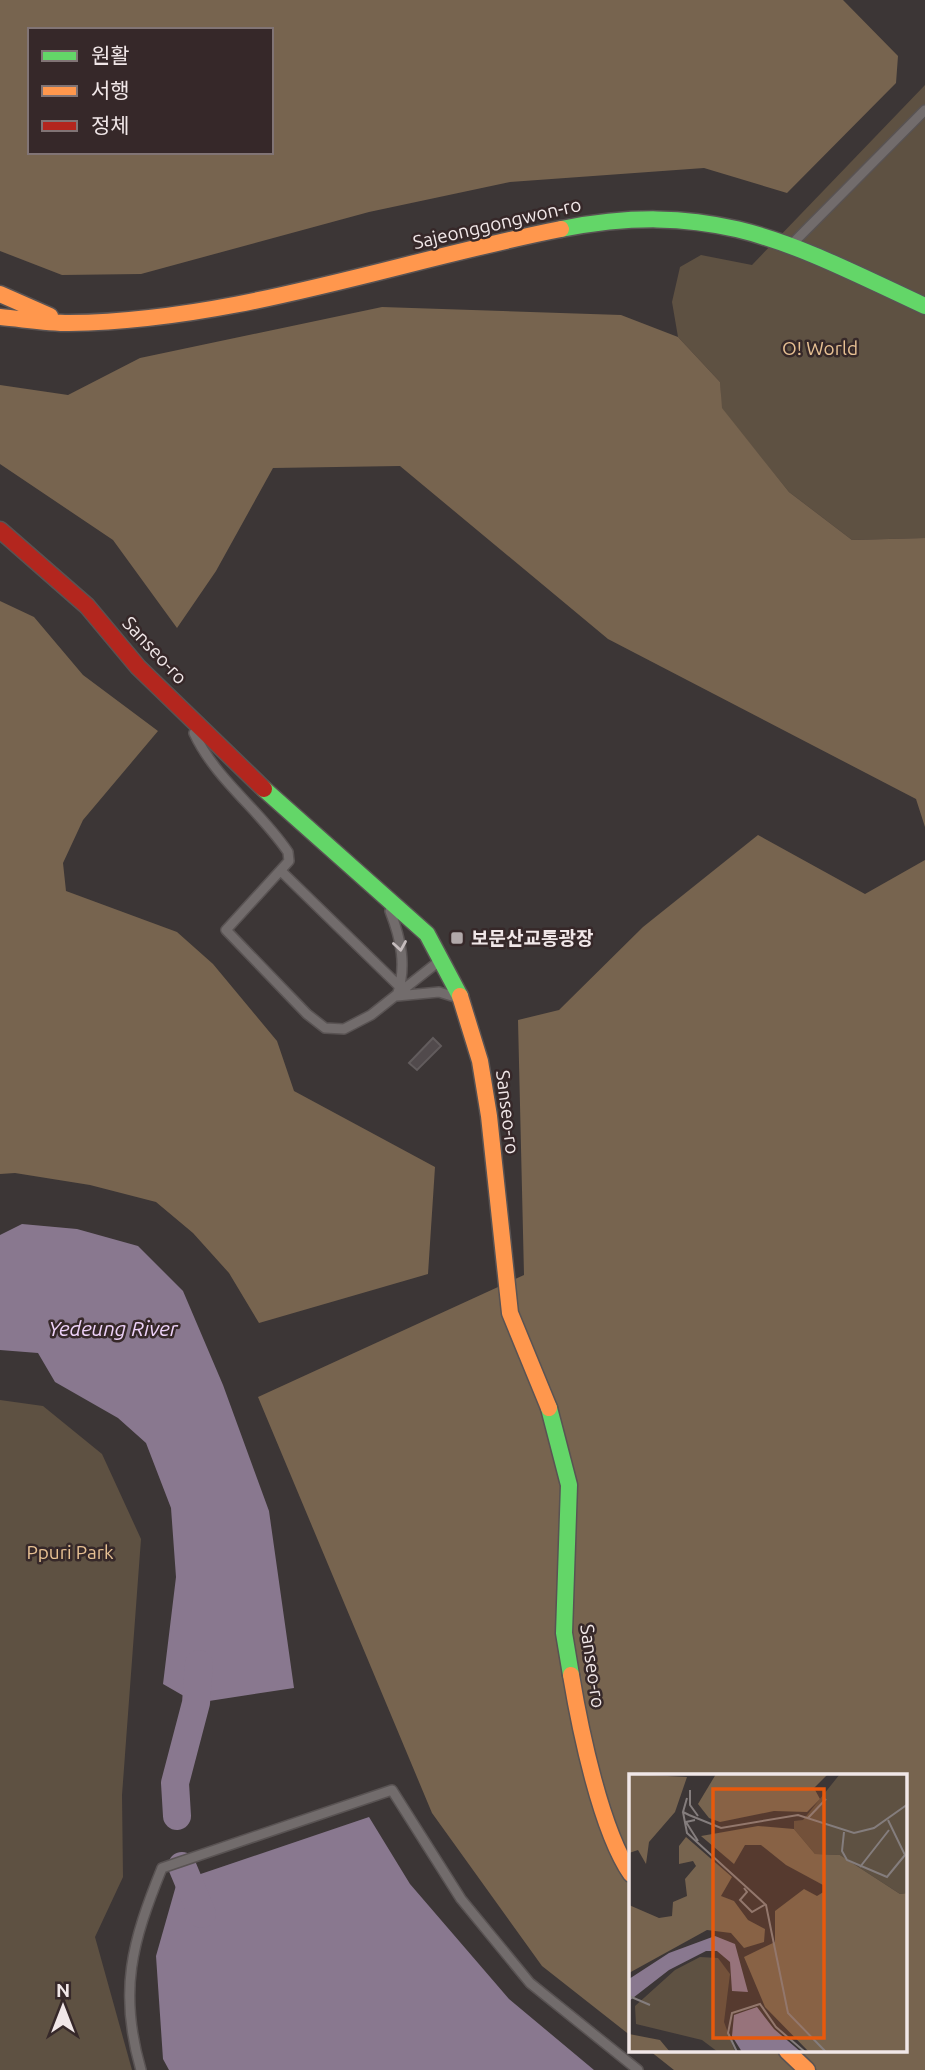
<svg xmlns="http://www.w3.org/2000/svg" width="925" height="2070" font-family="Ubuntu,'Noto Sans KR',sans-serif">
	<rect width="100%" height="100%" fill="#3c3636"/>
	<!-- green -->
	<path fill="#5e5142" d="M925 85V538L852 540 789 492 721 408 720 382 678 337 672 302 680 267 701 255 752 265Z
		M0 1400 43 1406 102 1454 141 1539 122 1795 123 1877 95 1937 132 2070H0Z"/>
	<!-- forest -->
	<path fill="#77644f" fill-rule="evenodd" d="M0 0H843L898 56 896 83 787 193 704 168 510 182 369 212 141 274 62 275 0 251ZM30 30H271V152H30Z
		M382 307 621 315 678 337 720 382 722 408 789 492 852 540 925 538V827L916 799 608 639 400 466 273 468 216 571 177 628 113 540 0 464V385L68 395 140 358Z
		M0 601 34 617 83 675 158 731 83 820 63 863 66 891 177 932 213 964 277 1041 294 1091 435 1167 428 1274 259 1323 229 1273 193 1233 156 1202 90 1185 15 1173 0 1174Z
		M758 835 865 894 925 860V2070H674L650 2051H906V1776H631V2036L542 1966 432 1813 258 1397 524 1275 518 1020 559 1010 643 927Z"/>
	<!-- water -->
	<path fill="#89788f" d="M22 1224 77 1229 138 1246 183 1291 223 1385 269 1511 294 1688 196 1703 163 1684 176 1577 171 1508 146 1443 118 1418 55 1382 38 1353 0 1350V1235Z
		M369 1817 410 1884 509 1999 594 2070H169L163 2059 156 1956 177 1882Z"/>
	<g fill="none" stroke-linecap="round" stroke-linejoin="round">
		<!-- river -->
		<path stroke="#89788f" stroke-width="28" d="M177 1816 175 1783 196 1703 199 1664
			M182 1866 202 1914"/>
	</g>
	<!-- building -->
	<path fill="#514a4c" stroke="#625c5d" stroke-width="2" d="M433 1038 441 1046 417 1070 409 1063Z"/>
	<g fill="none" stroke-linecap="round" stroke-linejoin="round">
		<defs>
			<path id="lane" d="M793 243 925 110
				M194 733C216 780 260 810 288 852L289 861 226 930 307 1014 325 1028 344 1029 371 1015 438 962
				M281 871 400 987
				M390 911C401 939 407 966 397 996L439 992 455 997
				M141 2070C118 1991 132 1942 162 1868L392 1790 461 1899 530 1983 638 2070"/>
			<path id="fast" d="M561 229C715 199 790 243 925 306
				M264 789 427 934 460 996
				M549 1408 569 1485 564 1633 571 1675"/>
			<path id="slow" d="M0 294 50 316
				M0 317C23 319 46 323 69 323 237 321 397 261 561 229
				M460 996 480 1061 489 1116 510 1313 549 1408
				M571 1675C580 1729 601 1831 631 1874
				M787 2051 807 2070"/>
			<path id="jam" d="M0 530 87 606 138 667 264 789"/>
		</defs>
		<!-- lane casing -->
		<use href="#lane" stroke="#595353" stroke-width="12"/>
		<!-- fast casing -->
		<use href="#fast" stroke="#595353" stroke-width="19"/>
		<!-- slow casing -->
		<use href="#slow" stroke="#595353" stroke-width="19"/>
		<!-- jam casing -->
		<use href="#jam" stroke="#595353" stroke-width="19"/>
		<!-- lane -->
		<use href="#lane" stroke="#726c6c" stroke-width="9"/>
		<!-- fast -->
		<use href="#fast" stroke="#63d668" stroke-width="16"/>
		<!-- slow -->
		<use href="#slow" stroke="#ff974d" stroke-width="16"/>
		<!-- jam -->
		<use href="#jam" stroke="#b3261e" stroke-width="16"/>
	</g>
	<!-- one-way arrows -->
	<defs><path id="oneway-chevron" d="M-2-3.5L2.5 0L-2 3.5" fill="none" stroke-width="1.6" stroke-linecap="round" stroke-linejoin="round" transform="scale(1.75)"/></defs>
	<use stroke="#c5bcbd" href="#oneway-chevron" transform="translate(400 946) rotate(81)"/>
	<!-- markers -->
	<rect fill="#b2a9aa" stroke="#362829" stroke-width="2.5" x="450" y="931" width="14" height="14" rx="3.5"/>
	<g text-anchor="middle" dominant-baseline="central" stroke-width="5" stroke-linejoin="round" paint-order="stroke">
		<!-- street labels -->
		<g font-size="19" fill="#f1e7e8" stroke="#362829">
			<text transform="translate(497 223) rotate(-13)">Sajeonggongwon-ro</text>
			<text transform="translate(155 650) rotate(47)">Sanseo-ro</text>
			<text transform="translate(508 1112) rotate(83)">Sanseo-ro</text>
			<text transform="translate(593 1666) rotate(82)">Sanseo-ro</text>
		</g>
		<!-- park labels -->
		<g font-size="19" fill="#e7c093" stroke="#362829">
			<text x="820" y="348">O! World</text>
			<text x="70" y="1552">Ppuri Park</text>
		</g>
		<!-- poi labels -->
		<g font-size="19" font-weight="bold" fill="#f1e7e8" stroke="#362829" text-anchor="start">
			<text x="471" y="938">보문산교통광장</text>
		</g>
		<!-- water labels -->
		<g font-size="21" font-style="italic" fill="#eed2f9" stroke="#362829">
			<text x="113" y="1328">Yedeung River</text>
		</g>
	</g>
	<!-- overview -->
	<g transform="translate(629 1774)">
		<rect width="278" height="278" fill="#3c3636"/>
		<path d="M211 0H278V119L271 120 211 81 186 80 165 55V47L174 46ZM71 183 89 184 101 200 95 248 106 278H89L73 266 7 250 6 232 46 196Z" fill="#5e5142"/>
		<path d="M0 0 58 3 46 38 20 68 17 90 9 76 0 79ZM87 0H199L185 14 191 25 178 38 145 37 91 48 80 44 69 30ZM129 52 165 55 186 80 211 81 271 120 278 119V278H180L136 233 115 183 146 168V137L175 115 188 122 196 117 194 111 157 91 132 71H116L105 90 72 62ZM57 63 103 103 92 122 105 127 119 146 136 155 135 168 115 174 102 159 78 156 0 199V131L30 144 43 142 44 128 58 122 56 105 67 92 64 87 50 90V72ZM0 260 31 266 41 278H0Z" fill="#77644f"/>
		<path d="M86 162 106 170 119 218 103 217 101 188 88 177H77L40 196 0 227V205L40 179ZM128 233 145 255 172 278H113L103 262 105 241Z" fill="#89788f"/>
		<path fill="none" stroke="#847d7d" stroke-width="2" d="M61 16V31L69 42M58 24 54 38 60 41M54 38 58 59 137 131 159 239 197 278M60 41 92 54 169 41 225 59 245 54 279 30M179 44 197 25M66 46 57 48 69 67M215 58 213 77 218 86 258 103 276 81 259 46M231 93 260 56M115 114 118 118 111 126 123 138 137 130M0 222 21 231M108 278 99 259 103 239 131 230 147 253 176 278"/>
		<path fill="#e8590c" fill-opacity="0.15" stroke="#e8590c" stroke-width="3.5" d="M84 15H195V264H84Z"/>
		<rect width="278" height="278" fill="none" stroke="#f1e7e8" stroke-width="3.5"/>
	</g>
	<!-- legend -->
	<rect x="28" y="28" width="245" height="126" fill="#362829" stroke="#817475" stroke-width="2"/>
	<rect x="42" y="51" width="35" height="10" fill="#63d668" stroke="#817475" stroke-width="2"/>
	<text x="91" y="63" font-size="21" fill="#f1e7e8">원활</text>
	<rect x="42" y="86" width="35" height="10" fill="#ff974d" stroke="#817475" stroke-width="2"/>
	<text x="91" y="98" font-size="21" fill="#f1e7e8">서행</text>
	<rect x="42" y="121" width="35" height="10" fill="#b3261e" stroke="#817475" stroke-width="2"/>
	<text x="91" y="133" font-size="21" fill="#f1e7e8">정체</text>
	<!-- north arrow -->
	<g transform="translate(63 2007)" stroke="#362829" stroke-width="5" paint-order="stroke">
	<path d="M0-5L12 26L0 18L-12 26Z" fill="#f1e7e8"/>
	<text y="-10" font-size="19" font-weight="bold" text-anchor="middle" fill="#f1e7e8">N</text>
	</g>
</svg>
